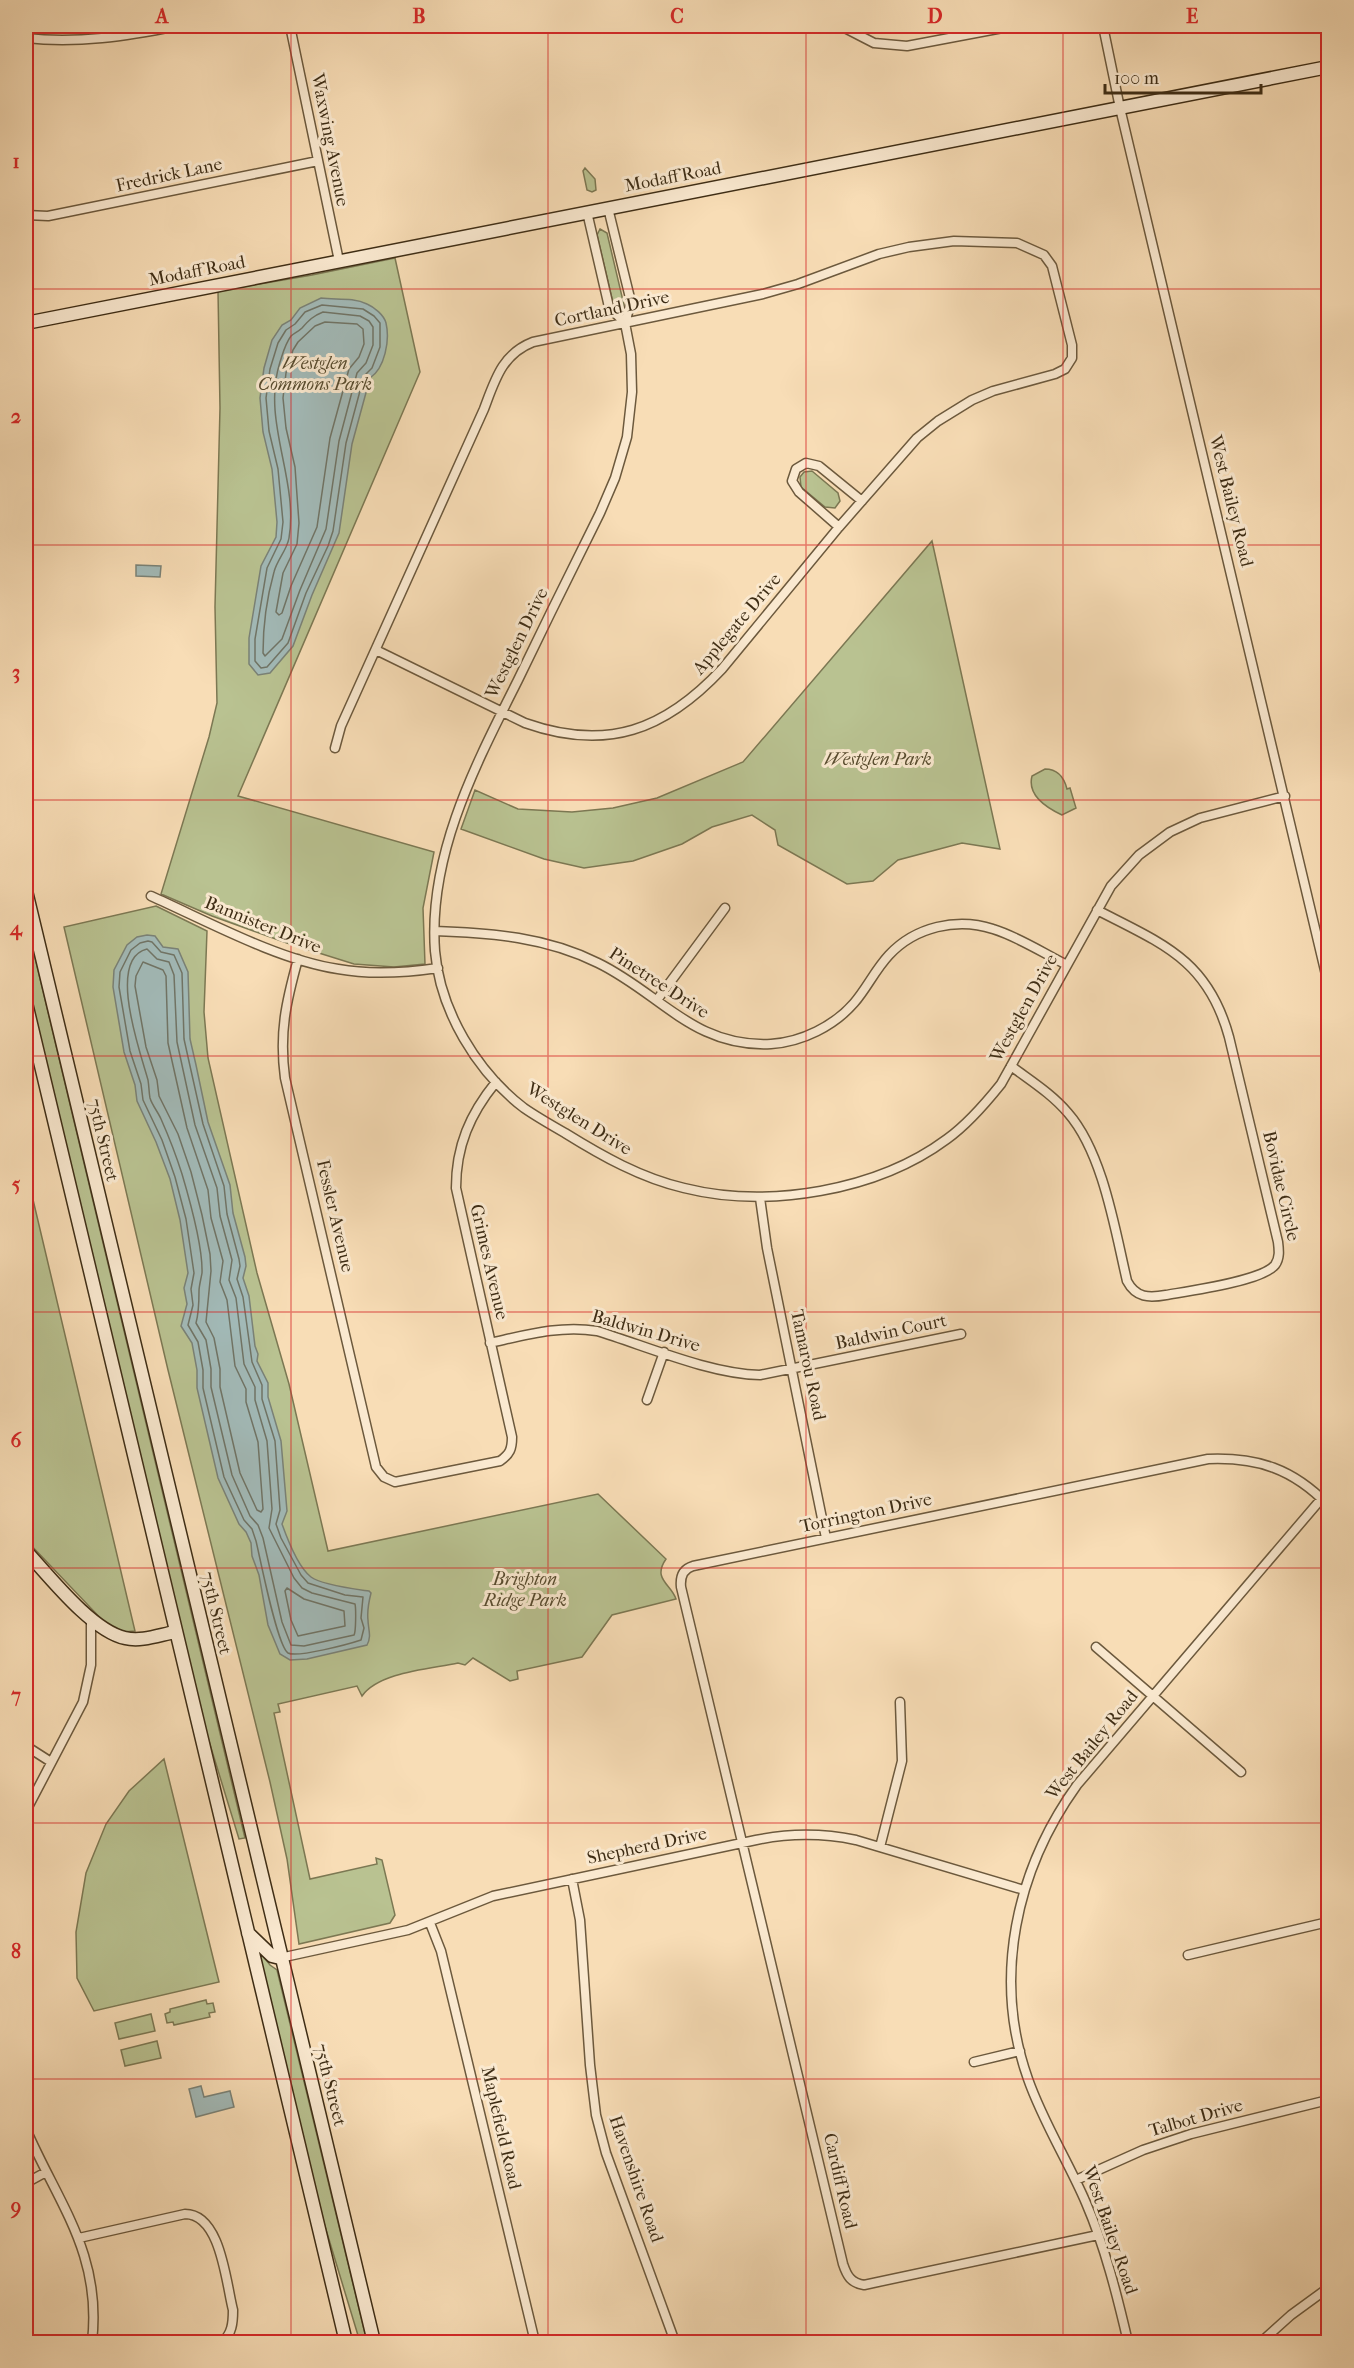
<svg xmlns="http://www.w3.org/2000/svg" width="1354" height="2368" font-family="'IM FELL French Canon',serif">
	<rect width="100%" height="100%" fill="#f8ddb6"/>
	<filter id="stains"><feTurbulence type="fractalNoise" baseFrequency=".00333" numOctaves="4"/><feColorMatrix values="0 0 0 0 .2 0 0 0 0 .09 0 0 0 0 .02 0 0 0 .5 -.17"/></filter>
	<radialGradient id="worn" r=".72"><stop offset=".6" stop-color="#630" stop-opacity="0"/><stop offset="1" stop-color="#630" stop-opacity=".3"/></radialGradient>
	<!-- green -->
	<path fill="#b9c291" stroke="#7c7853" stroke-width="1.5" d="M585 168 595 179 596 190 592 192 587 190 583 171Z
		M600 229 607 233 624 305 620 310 614 307 597 235Z
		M395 258 420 372 238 796 434 852 423 908 425 964 394 967 354 964 287 943 212 916 161 894 209 737 217 703 215 607 220 408 218 291 312 275Z
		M812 471 838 493 840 501 835 508 825 507 801 487 800 477 804 472Z
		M932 541 1000 849 962 843 898 860 873 881 847 884 778 845 775 830 752 815 712 827 682 844 633 861 584 868 544 859 461 829 475 790 518 809 572 812 613 808 657 798 743 762Z
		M1045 769C1058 769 1064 777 1067 789L1070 788 1076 808 1062 815C1047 808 1027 795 1032 776Z
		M156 906 207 931 204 1012 208 1058 257 1273 289 1384 328 1551 598 1494 666 1559C652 1579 671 1584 676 1599L612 1615 582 1657 517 1671 518 1679 510 1681 473 1658 465 1665 458 1663C430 1669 379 1672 362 1696L357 1686 278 1704 280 1712 274 1713 310 1879 377 1864 376 1858 382 1860 395 1915 390 1923 299 1944 287 1859 270 1782 168 1370 64 927Z
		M26 920 245 1838 239 1839 201 1715 178 1619 26 977Z
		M26 1170 135 1631 123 1632 106 1624 26 1540Z
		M164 1759 219 1982 94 2011 77 1978 76 1932 86 1873 106 1824 129 1791Z
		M263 1956 270 1965 277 1970 367 2342H360L324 2223 259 1957Z
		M206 2000 207 2004 213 2003 215 2012 209 2013 210 2017 174 2025 173 2022 167 2023 165 2014 170 2012V2009Z
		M151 2014 155 2031 119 2039 115 2023Z
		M157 2041 161 2058 125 2066 121 2050Z"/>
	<!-- water -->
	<path fill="#a2bab8" stroke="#7a8277" stroke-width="1.5" d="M321 298C335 300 353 297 367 304 374 307 384 315 386 323 390 340 385 368 370 378L352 444 339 533 312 595 293 646 270 673 258 675 249 664V638L261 566 276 537 277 522 272 469 263 432 260 398 264 368 272 340 282 325 291 320 300 308Z
		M136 565 161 566 160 577 136 576Z
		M147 935 155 936 163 947 178 949 188 972 190 1039 196 1065 208 1122 230 1185 233 1213 245 1257 246 1266 243 1278 249 1296 255 1346 258 1354 257 1361 268 1383V1397L281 1441 287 1511 282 1524C287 1538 299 1568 311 1577 321 1585 355 1589 369 1591L371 1593C369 1601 367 1612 368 1620 368 1629 372 1636 367 1645L307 1659 290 1660 280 1654 268 1625 259 1575 252 1556 251 1543 246 1532 239 1524 218 1478 197 1388V1370L192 1343 181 1326 187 1304 184 1288 188 1273 180 1220 170 1179 156 1142 137 1101 135 1085 124 1052 113 987 114 970 127 945 137 937Z
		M201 2086 204 2097 230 2091 234 2107 196 2117 189 2089Z"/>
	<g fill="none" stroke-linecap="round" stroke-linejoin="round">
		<!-- shore -->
		<path stroke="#707466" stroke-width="1.5" d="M322 305 363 309 374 316 380 323V347L372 368 364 376 346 443 333 531 328 546 306 593 288 643 267 667 261 668 255 661V639L267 568 281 539 283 522 278 469 269 431 266 398 270 369 278 343 286 330 295 324 305 312Z
			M323 312 360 316 369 321 373 327V345L366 363 357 373 339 441 326 529 300 590 282 639 265 656 263 653C263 627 267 597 274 572 277 560 287 550 289 538 299 479 261 421 280 362 283 353 285 344 291 336 294 333 298 332 302 328 309 320 313 316 323 312Z
			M325 322 357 324 363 329 364 344 359 357 349 369 330 438 317 527 291 586 282 613 279 615 276 612 283 573 297 544 299 523 295 467 286 428 283 398 286 373 293 350 298 342 315 326Z
			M148 941 152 942 161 952 174 955 182 973 184 1039 190 1066 203 1124 224 1186 227 1214 239 1259 240 1266 237 1279 243 1297 252 1362 262 1385V1399L275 1441 280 1510 276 1524 281 1538 301 1575 308 1583 345 1595 363 1597 361 1618 364 1628 361 1640C349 1644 297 1658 288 1653 277 1646 260 1557 256 1541L252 1529 244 1520 224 1477 203 1388V1370L198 1342 188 1325 193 1305 191 1289 194 1273 186 1219 175 1177 162 1140 143 1100 141 1084 130 1051 119 987 120 972 131 950 140 943Z
			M147 949 157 959 169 962 174 975 177 1042 195 1125 217 1188 220 1216 232 1260 229 1280 236 1298 244 1364 255 1387V1400L267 1441 272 1509 269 1528 294 1578 302 1588 312 1593 355 1604C356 1608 356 1632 354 1635L304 1646 291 1645 282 1622 263 1538 258 1525 250 1516 232 1475 211 1387V1369L206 1340 196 1323C199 1312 199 1303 199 1291 199 1286 201 1279 202 1273 203 1246 190 1201 182 1174 176 1155 169 1137 161 1119 158 1112 152 1105 150 1098 149 1093 149 1086 148 1080 141 1054 106 959 147 949Z
			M143 962 163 970 166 976 168 1043 187 1128 208 1190 211 1218 223 1261 220 1282 227 1300 235 1366 246 1389V1402L258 1442 263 1509 261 1512 257 1510 240 1473 220 1387V1369L214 1338 206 1322 211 1271 210 1254 202 1215 191 1172 178 1134 159 1096 157 1080 146 1047 135 986 136 976Z
			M287 1588 304 1599 344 1611 345 1626 298 1636 291 1620 285 1591Z"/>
		<defs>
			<path id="street" d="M290 26 339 261
				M841 26 874 43 907 46 1013 26
				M1103 26 1120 108 1328 983
				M26 38C77 44 127 36 177 26
				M608 208 631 302 625 323
				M587 212 609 307 625 323 631 354 632 392 627 437 615 478 600 513C572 569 545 624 518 680 476 764 428 854 435 951 440 1011 477 1072 524 1108 537 1117 551 1125 565 1133 602 1156 641 1178 684 1188 768 1209 877 1191 947 1139 968 1124 985 1104 1001 1084L1111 886 1139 855 1170 832 1200 818 1285 796
				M26 215 48 216 318 161
				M839 527 799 492 792 481 796 469 806 463 819 466 862 501
				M335 748 341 726 484 409C495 380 502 354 533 342L763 294 798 284 879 254 909 247 954 241 1017 243 1044 255 1052 266 1072 345V358L1065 369 1055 374 993 391 972 400 938 421 917 438 839 527 722 669C665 730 607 752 525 723L376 650
				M151 896C207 921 278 960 338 969 371 975 404 973 438 968
				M435 931C492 933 546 937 598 963 660 993 694 1048 771 1044 802 1042 834 1026 854 1003 867 988 875 970 889 955 915 927 957 917 993 929 1019 937 1043 953 1067 965
				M298 959C286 1002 279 1033 285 1078L376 1467 384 1477 395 1482 500 1461C510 1454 512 1449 512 1437L456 1188C456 1146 470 1114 496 1082
				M657 1000 725 908
				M1011 1066C1031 1081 1052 1094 1068 1113 1103 1153 1115 1230 1127 1281 1136 1298 1149 1298 1166 1295 1189 1291 1262 1281 1275 1265 1280 1258 1279 1250 1278 1242L1229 1037C1208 960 1163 944 1097 910
				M760 1198 767 1248 826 1538
				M490 1343C526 1335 560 1325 597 1331 646 1346 710 1374 760 1375L961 1334
				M647 1400 664 1352
				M1096 1647 1241 1772
				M26 1746 51 1762
				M26 1811 83 1702 91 1665V1619
				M880 1847 902 1761 900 1702
				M572 1879 580 1920 590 2065 596 2115 606 2153 675 2342
				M430 1923 441 1951 535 2342
				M1188 1955 1328 1922
				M280 1958 408 1930 493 1896 756 1840C790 1833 822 1833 856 1840L1024 1890
				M974 2062 1020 2051
				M26 2129C59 2205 102 2254 92 2342
				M1076 2180 1143 2150 1191 2134 1328 2100
				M26 2183 46 2172
				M1098 2235 864 2285C851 2283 847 2276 843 2264L681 1587C680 1577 683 1569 693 1566L1208 1459C1258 1457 1293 1469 1328 1505
				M79 2238 185 2214C221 2214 226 2283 233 2310 233 2323 232 2334 222 2342
				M1128 2342C1117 2295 1105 2247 1086 2203 1068 2161 1043 2122 1028 2079 992 1978 1016 1870 1077 1785L1328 1491
				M1261 2342 1291 2315 1328 2288"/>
			<path id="secondary" d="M26 323 1328 67
				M26 891 374 2342
				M26 1003 346 2342
				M26 1551C49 1576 92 1631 125 1638 141 1642 159 1635 175 1632
				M248 1933 272 1956 280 1958"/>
		</defs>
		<!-- street casing -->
		<use href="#street" stroke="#6c593d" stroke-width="11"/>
		<!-- secondary casing -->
		<use href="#secondary" stroke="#3e2d15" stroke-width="15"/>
		<!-- street -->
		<use href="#street" stroke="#fae9d0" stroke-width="8"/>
		<!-- secondary -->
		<use href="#secondary" stroke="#fae9d0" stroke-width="12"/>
	</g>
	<!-- grid -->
	<path fill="none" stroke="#d62828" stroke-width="1.5" stroke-opacity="0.55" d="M291 26V2342M548 26V2342M806 26V2342M1063 26V2342M26 289H1328M26 545H1328M26 800H1328M26 1056H1328M26 1312H1328M26 1568H1328M26 1823H1328M26 2079H1328"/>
	<g text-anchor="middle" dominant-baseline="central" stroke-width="6" stroke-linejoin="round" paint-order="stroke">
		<!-- street labels -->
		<g font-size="18" fill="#3e2d15" stroke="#fae9d0">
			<text transform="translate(330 140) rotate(79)">Waxwing Avenue</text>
			<text transform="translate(169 175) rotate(-12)">Fredrick Lane</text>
			<text transform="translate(673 177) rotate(-11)">Modaff Road</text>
			<text transform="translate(197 271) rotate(-11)">Modaff Road</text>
			<text transform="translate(612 309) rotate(-12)">Cortland Drive</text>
			<text transform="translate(1231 501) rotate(76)">West Bailey Road</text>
			<text transform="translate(737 624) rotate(-50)">Applegate Drive</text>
			<text transform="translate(517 643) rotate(-64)">Westglen Drive</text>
			<text transform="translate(263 925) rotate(22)">Bannister Drive</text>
			<text transform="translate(659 983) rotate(33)">Pinetree Drive</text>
			<text transform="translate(1024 1008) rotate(-61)">Westglen Drive</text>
			<text transform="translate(579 1119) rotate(32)">Westglen Drive</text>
			<text transform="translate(103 1140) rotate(77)">75th Street</text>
			<text transform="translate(1281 1186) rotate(77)">Bovidae Circle</text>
			<text transform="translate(335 1216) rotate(77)">Fessler Avenue</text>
			<text transform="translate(489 1262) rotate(77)">Grimes Avenue</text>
			<text transform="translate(646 1331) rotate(16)">Baldwin Drive</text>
			<text transform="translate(891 1332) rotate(-12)">Baldwin Court</text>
			<text transform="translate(808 1365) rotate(78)">Tamarou Road</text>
			<text transform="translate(866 1513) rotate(-12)">Torrington Drive</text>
			<text transform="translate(216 1613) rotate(77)">75th Street</text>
			<text transform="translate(1092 1745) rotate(-51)">West Bailey Road</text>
			<text transform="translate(647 1846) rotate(-12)">Shepherd Drive</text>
			<text transform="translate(330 2085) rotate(76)">75th Street</text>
			<text transform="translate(1196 2118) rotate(-16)">Talbot Drive</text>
			<text transform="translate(501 2128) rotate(77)">Maplefield Road</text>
			<text transform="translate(636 2179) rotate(71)">Havenshire Road</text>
			<text transform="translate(840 2181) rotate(77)">Cardiff Road</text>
			<text transform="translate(1110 2230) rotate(71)">West Bailey Road</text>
		</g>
		<!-- park labels -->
		<g font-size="18" font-style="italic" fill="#574b2e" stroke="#fae9d0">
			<text x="315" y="363">Westglen<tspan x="315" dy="21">Commons Park</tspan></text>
			<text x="878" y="759">Westglen Park</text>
			<text x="525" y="1579">Brighton<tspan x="525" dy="21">Ridge Park</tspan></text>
		</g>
	</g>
	<!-- margin -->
	<rect width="1354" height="2368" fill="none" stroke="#f8ddb6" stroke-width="66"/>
	<!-- scale -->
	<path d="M1105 84v9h156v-9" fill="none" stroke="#3e2d15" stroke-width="3"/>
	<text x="1114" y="84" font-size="18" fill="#3e2d15" stroke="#fae9d0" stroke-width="4.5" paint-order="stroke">100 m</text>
	<rect x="33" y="33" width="1288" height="2302" fill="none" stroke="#d62828" stroke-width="2"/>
	<g font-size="20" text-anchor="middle" font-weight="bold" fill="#d62828">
		<text x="162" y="23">A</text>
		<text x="419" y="23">B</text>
		<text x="677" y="23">C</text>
		<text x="935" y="23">D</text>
		<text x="1192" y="23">E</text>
		<text x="16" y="168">1</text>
		<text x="16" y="423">2</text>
		<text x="16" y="679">3</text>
		<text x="16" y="935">4</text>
		<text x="16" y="1191">5</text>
		<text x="16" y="1447">6</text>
		<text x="16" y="1702">7</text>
		<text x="16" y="1958">8</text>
		<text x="16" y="2214">9</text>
	</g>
	<rect width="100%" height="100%" filter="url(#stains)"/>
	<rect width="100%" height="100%" fill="url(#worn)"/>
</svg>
